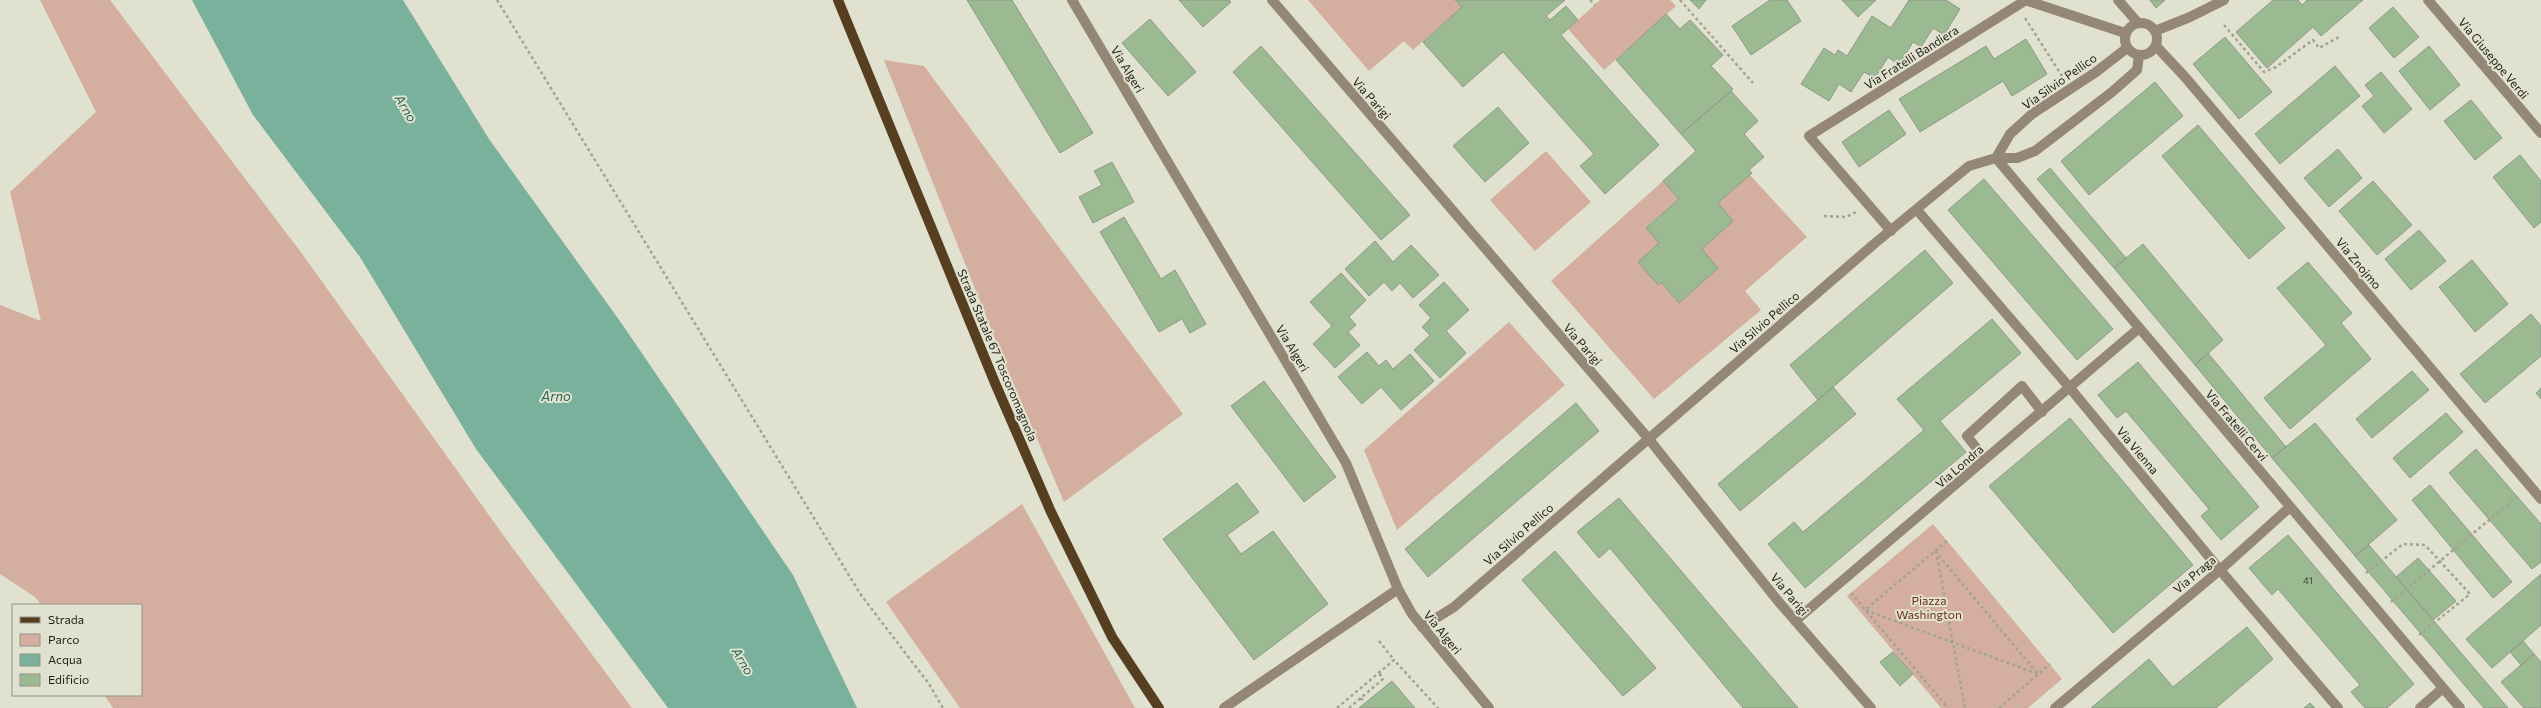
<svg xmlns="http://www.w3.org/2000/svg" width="2541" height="708" font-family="Commissioner,sans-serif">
	<rect width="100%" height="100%" fill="#e1e1cf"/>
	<!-- green -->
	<path fill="#d4afa0" d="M40 0H110L303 255 506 539 632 708H113L104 695H141V605H41L35 597 0 574V305L41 321 10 192 96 112Z
		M1308 0H1455L1462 7 1413 50 1404 41 1369 71Z
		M1600 0H1670L1676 6 1604 70 1568 29Z
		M884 60 924 66 1183 414 1064 502 1003 359Z
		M1546 151 1591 202 1535 251 1490 200Z
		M1750 175 1807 237 1745 291 1761 310 1654 399 1551 281 1663 181 1679 199 1646 227 1659 243 1638 262 1658 284 1661 282 1679 303 1718 268 1702 249 1733 221 1718 203Z
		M1509 322 1565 385 1397 530 1364 450Z
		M1022 504 1135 708H960L886 602Z
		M1933 524 2062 679 2028 708H1941L1847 596Z"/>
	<!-- water -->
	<path fill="#79b19d" d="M192 0H403L489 139 622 324 793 575 857 708H668L476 449 360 257 253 115Z"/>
	<!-- building -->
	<path fill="#9bba91" stroke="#8e998b" d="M967 0H1012L1093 133 1060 153Z
		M1179 0H1229L1231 2 1203 27Z
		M1455 0H1565L1546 16 1550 20 1566 6 1578 20 1561 35 1659 145 1605 194 1580 166 1594 154 1503 52 1463 87 1423 42 1462 7Z
		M1690 0H1706L1699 9Z
		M1770 0H1787L1801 21 1751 55 1732 26Z
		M1842 0H1876L1858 17Z
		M1909 0H1946L1960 9 1944 35 1933 28 1921 47 1913 42 1899 65 1888 57 1875 78 1864 72 1851 92 1839 84 1829 101 1801 84 1824 48 1835 55 1838 50 1847 56 1872 16 1891 28Z
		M2150 0H2165L2156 8Z
		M2273 0H2298L2302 5 2307 0H2363L2321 36 2313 27 2267 68 2236 32Z
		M2393 7 2419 37 2394 58 2369 28Z
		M1666 14 1680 29 1690 20 1723 55 1711 66 1733 89 1681 134 1616 60Z
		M1150 19 1196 72 1168 96 1122 43Z
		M2225 37 2272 92 2239 119 2193 64Z
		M2026 39 2047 74 2012 96 2003 81 1920 132 1899 99 1986 46 1994 59Z
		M1261 46 1410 215 1381 240 1233 72Z
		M2429 46 2460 85 2430 110 2399 71Z
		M2335 66 2360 96 2280 164 2255 134Z
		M2381 72 2412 109 2384 133 2362 106 2374 96 2365 85Z
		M2155 82 2183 116 2089 195 2061 161Z
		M1731 91 1758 121 1744 134 1764 157 1749 170 1752 173 1718 203 1733 221 1702 249 1718 268 1679 303 1661 282 1658 285 1638 262 1659 243 1646 228 1679 199 1663 181 1696 151 1681 134Z
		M2471 100 2502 138 2475 160 2444 121Z
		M1498 107 1529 143 1485 182 1453 146Z
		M1889 110 1906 134 1859 167 1842 142Z
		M2198 125 2285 228 2249 259 2162 156Z
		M2338 149 2362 178 2329 207 2304 178Z
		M2520 155 2541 181V222L2534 228 2493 177Z
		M1112 162 1134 202 1093 223 1079 197 1102 185 1094 171Z
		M2050 168 2126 258 2114 268 2037 179Z
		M1984 179 2113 329 2077 360 1948 210Z
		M2373 181 2412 225 2377 255 2339 211Z
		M1124 217 1161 279 1175 270 1206 324 1190 333 1182 319 1159 332 1100 232Z
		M2419 230 2446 261 2411 290 2385 259Z
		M1375 241 1393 262 1411 245 1439 275 1413 298 1400 283 1392 291 1384 282 1369 296 1345 269Z
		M2143 244 2223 340 2195 365 2114 268Z
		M1925 250 1953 283 1818 400 1790 365Z
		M2472 260 2508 304 2475 332 2439 287Z
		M2308 262 2352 313 2341 323 2371 359 2290 429 2264 398 2326 345 2277 288Z
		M1341 273 1366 300 1349 317 1356 325 1348 332 1360 345 1335 368 1313 344 1332 326 1310 302Z
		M1444 282 1469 310 1446 331 1466 353 1440 378 1414 350 1430 335 1422 327 1431 318 1419 305Z
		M2531 314 2541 326V356L2485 403 2460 374Z
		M1992 319 2021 353 1940 421 1966 452 1805 588 1768 544 1794 522 1803 532 1924 430 1897 399Z
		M1367 352 1379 366 1386 360 1393 369 1410 354 1434 381 1401 410 1381 387 1362 404 1338 377Z
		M2208 353 2286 447 2272 458 2195 365Z
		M2138 362 2259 507 2221 540 2201 516 2209 509 2126 411 2117 418 2098 395Z
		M2412 371 2429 390 2372 438 2356 419Z
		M1264 381 1336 477 1304 502 1231 406Z
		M1833 387 1856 414 1740 511 1718 484Z
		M2541 388V399L2536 393Z
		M1576 403 1599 431 1428 577 1405 549Z
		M2446 413 2463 432 2410 478 2393 458Z
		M2070 418 2193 565 2113 633 1989 486Z
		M2315 423 2397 520 2355 556 2272 458Z
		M2476 449 2541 524V562L2532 569 2449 473Z
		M1237 483 1259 512 1227 535 1241 554 1273 531 1328 604 1254 660 1163 539Z
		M2430 485 2512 582 2493 598 2412 500Z
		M1619 498 1798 708H1743L1610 548 1599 558 1577 532Z
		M2288 535 2414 684 2387 708H2365L2351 692 2360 685 2278 589 2272 595 2249 568Z
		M2369 545 2433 620 2508 708H2484L2355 556Z
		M1555 551 1656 668 1623 696 1522 580Z
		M2418 558 2456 601 2433 620 2396 577Z
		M2541 574V625L2492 668 2466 639Z
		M2247 627 2273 659 2216 708H2091L2149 659 2173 687Z
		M2523 641 2534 654 2521 665 2510 652Z
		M1893 652 1913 674 1900 686 1880 662Z
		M2534 654 2541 662V708H2524L2501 682Z
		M1392 681 1415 708H1359L1365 703Z
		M2310 703 2315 708H2304Z"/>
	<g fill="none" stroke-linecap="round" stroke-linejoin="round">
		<!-- path -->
		<path stroke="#a3a394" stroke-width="2.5" stroke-dasharray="3 3" stroke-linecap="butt" d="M497 0 861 595 929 684 943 708
			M1590 0 1595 5
			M1680 0 1753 83
			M2025 18 2062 76
			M2224 25 2264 72 2276 67 2313 40 2319 48 2341 36
			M1824 216 1846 217 1856 212
			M1947 541 1865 610 2038 674
			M1935 551 2038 674
			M1936 551 1965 708
			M2366 573 2403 544 2425 545 2470 594 2418 636
			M1851 593 1948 708
			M2391 602 2519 495
			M1379 641 1394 660
			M1361 698 1365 703
			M1337 708 1394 660 1438 708
			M1349 708 1383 679 1379 673
			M1999 708 2050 664"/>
		<!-- minor -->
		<path stroke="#948776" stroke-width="10" d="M1072 0 1346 463 1398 589 1412 614 1489 708
			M1272 0 1648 438 1778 601 1871 708
			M2025 0 2125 33
			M2118 0 2138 23
			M2428 0 2541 133
			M2125 39a16 16 0 1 1 32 0a16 16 0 1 1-32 0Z
			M2155 31 2190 17 2224 0
			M2156 46 2185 77 2541 499
			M1996 158 2460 708
			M1996 158 2010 134 2032 114 2096 72 2127 48
			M1917 210 2070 388 2220 570 2338 708
			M1891 231 1809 136 2026 0
			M1985 459 1967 436 2022 386 2042 412
			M1795 621 2138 329
			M1422 627 1454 607 1874 244 1969 166 1996 158H2017L2035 151 2112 92 2137 70 2139 56
			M1224 708 1398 589
			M2055 708 2220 570 2290 507
			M2420 708 2443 688"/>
		<!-- major -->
		<path stroke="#563f20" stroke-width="10" d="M838 0 995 383 1051 512 1112 637 1159 708"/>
	</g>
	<g text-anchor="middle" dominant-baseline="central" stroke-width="4" stroke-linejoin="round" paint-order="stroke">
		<!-- number labels -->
		<g font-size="10" fill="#3d4536">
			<text x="2308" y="580">41</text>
		</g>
		<!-- street labels -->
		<g font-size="12" fill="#1e1e17" stroke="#e1e1cf">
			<text transform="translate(1911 57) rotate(-32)">Via Fratelli Bandiera</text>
			<text transform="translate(2494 58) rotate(50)">Via Giuseppe Verdi</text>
			<text transform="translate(1128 69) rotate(59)">Via Algeri</text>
			<text transform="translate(2059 81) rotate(-35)">Via Silvio Pellico</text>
			<text transform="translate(1372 98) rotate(49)">Via Parigi</text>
			<text transform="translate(2359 263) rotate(50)">Via Znojmo</text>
			<text transform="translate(1764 322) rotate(-41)">Via Silvio Pellico</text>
			<text transform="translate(1583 344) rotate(49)">Via Parigi</text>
			<text transform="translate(1293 348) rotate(59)">Via Algeri</text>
			<text transform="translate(998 355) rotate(67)">Strada Statale 67 Toscoromagnola</text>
			<text transform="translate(2237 425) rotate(50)">Via Fratelli Cervi</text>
			<text transform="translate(2138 450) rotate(50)">Via Vienna</text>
			<text transform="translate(1959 466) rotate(-41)">Via Londra</text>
			<text transform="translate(1518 534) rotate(-41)">Via Silvio Pellico</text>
			<text transform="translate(2194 574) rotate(-40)">Via Praga</text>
			<text transform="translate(1790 594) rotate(50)">Via Parigi</text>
			<text transform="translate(1443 632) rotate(51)">Via Algeri</text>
		</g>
		<!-- park labels -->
		<g font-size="12" fill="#6e3015" stroke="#e1e1cf">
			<text x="1929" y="600">Piazza<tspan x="1929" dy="14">Washington</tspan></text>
		</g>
		<!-- water labels -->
		<g font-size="13" font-style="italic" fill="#1f6551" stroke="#e1e1cf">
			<text transform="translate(406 108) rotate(59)">Arno</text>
			<text x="556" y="396">Arno</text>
			<text transform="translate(743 661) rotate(59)">Arno</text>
		</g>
	</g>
	<!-- legend -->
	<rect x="12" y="604" width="130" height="92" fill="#e1e1cf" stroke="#939385"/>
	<rect x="20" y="617" width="20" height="6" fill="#563f20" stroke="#939385"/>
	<text x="48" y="624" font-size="12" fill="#1e1e17">Strada</text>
	<rect x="20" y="634" width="20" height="12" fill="#d4afa0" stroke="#939385"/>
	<text x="48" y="644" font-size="12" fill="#1e1e17">Parco</text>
	<rect x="20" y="654" width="20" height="12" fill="#79b19d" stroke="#939385"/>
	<text x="48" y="664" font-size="12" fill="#1e1e17">Acqua</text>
	<rect x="20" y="674" width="20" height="12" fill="#9bba91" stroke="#939385"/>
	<text x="48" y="684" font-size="12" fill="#1e1e17">Edificio</text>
</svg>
